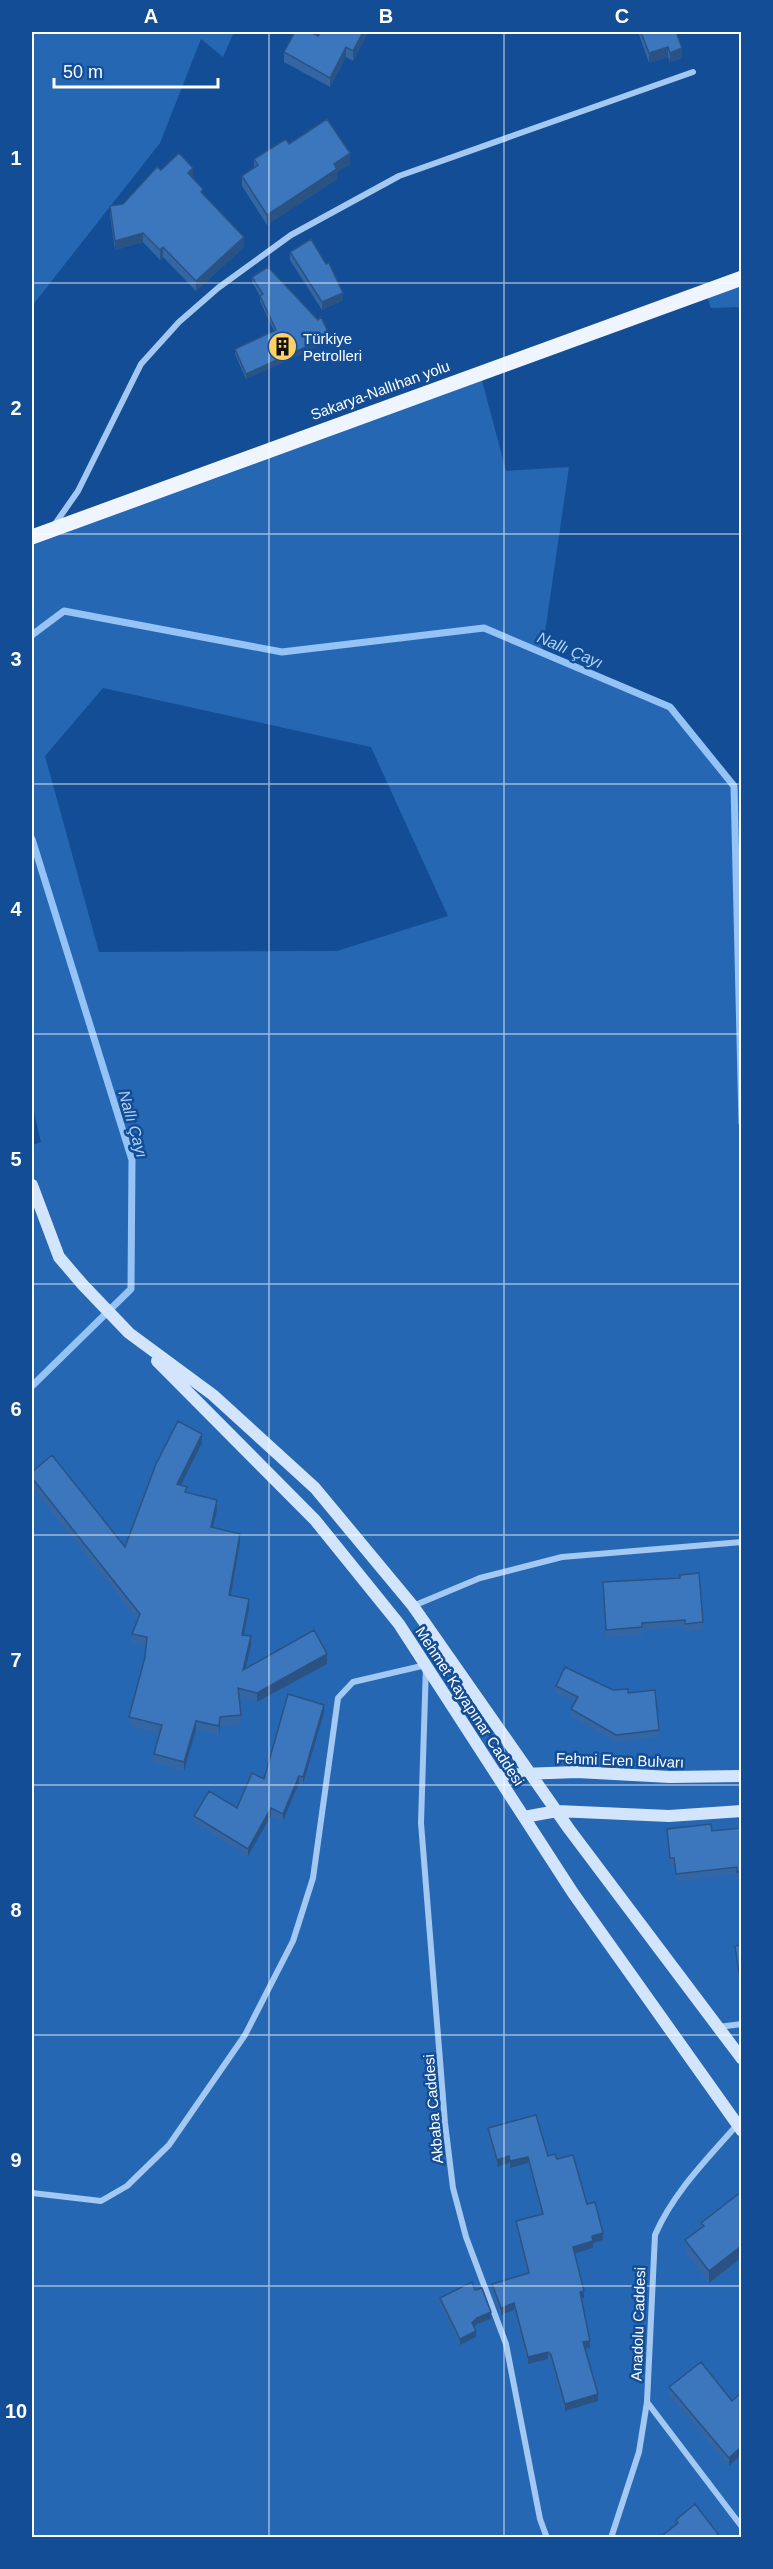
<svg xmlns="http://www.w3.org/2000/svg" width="773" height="2569" font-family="Arial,sans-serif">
	<rect width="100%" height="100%" fill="#134d95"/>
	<!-- green -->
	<path fill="#2667b4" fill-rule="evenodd" d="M32 32H234L223 57 201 39 160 143 32 306Z
		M741 278V307L711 308 705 291Z
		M480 373 506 471 569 467 542 653 674 712 733 786H741V2537H32V1145L41 1142 32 1104V543ZM103 688 371 747 448 916 337 951 99 952 45 756Z"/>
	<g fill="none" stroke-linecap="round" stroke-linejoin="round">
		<!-- stream -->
		<path stroke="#95c3f6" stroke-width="7" d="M32 635 64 611 282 652 484 628 670 707 734 786 742 1123
			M32 839 132 1160 131 1289 32 1386"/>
		<!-- street -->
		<path stroke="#a3c8f2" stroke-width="6" d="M55 524 78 491 141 364 179 322 218 288 291 235 399 176 693 72
			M413 1606 480 1578 562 1557 742 1542
			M718 2027 742 2024
			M32 2193 101 2201 127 2186 169 2145 245 2035 293 1941 313 1878 338 1698 353 1682 426 1665 421 1823 445 2123 453 2188 466 2237 506 2344 540 2519 547 2538
			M647 2402 742 2527
			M611 2538 639 2452 647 2402 655 2235C673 2193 707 2159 737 2125"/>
		<!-- secondary -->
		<path stroke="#d2e5fc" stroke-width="12" d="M32 1185 59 1257 83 1285 129 1333 213 1395 315 1488 413 1606 569 1829 742 2059
			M157 1361 315 1520 399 1624 573 1893 742 2131
			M498 1775 577 1772 670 1777 742 1776
			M524 1817 557 1811 669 1816 742 1811"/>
		<!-- primary -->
		<path stroke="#eef5ff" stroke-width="15" d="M32 537 742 278"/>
	</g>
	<!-- wall -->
	<path fill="#3466a3" d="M321 32H368L353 61 346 57 330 87 284 62V52L318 36Z
		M638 32H676L682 58 670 62 668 57 649 63Z
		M289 144 350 164 337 172V179L267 225 242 186V176L254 167V159Z
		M161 170 193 177 192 178 203 194 244 247 196 291 163 257 160 260 143 242 115 250 110 215V206L123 204Z
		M290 252 343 300 322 310 290 260Z
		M252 277 330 341 246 379 235 354V349L274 331 260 301V296L252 282Z
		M202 1443 181 1485 187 1493 217 1510 213 1527 240 1543 231 1596 249 1609 244 1635 251 1646 246 1668 327 1664 257 1702 239 1698 241 1715V1724L220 1727 219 1735 196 1730 184 1771 154 1763V1754L159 1734 129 1726V1717L145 1657 146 1646 132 1643V1634L138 1620 32 1487V1472L125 1547Z
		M603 1589 703 1622V1630L685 1631V1627L642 1630V1635L606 1637Z
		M556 1686 613 1690 628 1693 659 1730V1737L616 1742 571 1716V1709L575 1702 556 1693Z
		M324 1713 303 1784 299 1783 283 1821 271 1816 248 1856 194 1823V1816L237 1808Z
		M741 1828V1879H737V1874L676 1881 674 1865 670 1866 667 1829 712 1831Z
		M741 1945V1988H740L735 1953V1946Z
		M488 2128 548 2156 557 2159 587 2204 603 2240 593 2243V2248L574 2253 584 2298 582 2299 590 2348 585 2349 598 2401 565 2411 551 2362 548 2359 528 2364 514 2310 501 2315 492 2291V2284L527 2274 516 2228V2221L542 2214 528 2163 510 2168 509 2163 497 2167 488 2135Z
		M741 2192V2258L709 2283 685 2252V2240L701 2227V2223Z
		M475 2290 491 2319 477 2324 474 2327 476 2337 460 2345 440 2305V2298Z
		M669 2387 732 2401 729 2466 669 2395Z"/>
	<!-- shaded-wall -->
	<path fill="#2a5384" d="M363 32H368L353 61V51Z
		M346 47V57L330 87V78Z
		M668 47V57L649 63V53Z
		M682 48V58L670 62V53Z
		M350 153V164L337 172V179L267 225V215L334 164Z
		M193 168V177L188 183V173Z
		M143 233V242L115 250V241Z
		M244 237V247L196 291V281Z
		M163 247V257L160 260V250Z
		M343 293V300L322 310V302Z
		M330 336V341L246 379V374Z
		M202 1434V1443L177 1493V1484Z
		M217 1500V1510L211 1536V1527Z
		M240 1534V1543L229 1605V1595Z
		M249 1599V1609L242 1644V1635Z
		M251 1636V1646L243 1679V1670Z
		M327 1654V1664L257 1702V1693Z
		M324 1705V1713L303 1784V1777Z
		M220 1717V1727L219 1735V1726Z
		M196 1721V1730L184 1771V1762Z
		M299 1776V1783L283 1821V1814Z
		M271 1808V1816L248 1856V1849Z
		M509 2156V2163L497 2167V2160Z
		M528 2157V2163L510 2168V2161Z
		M603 2233V2240L593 2243V2248L573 2254V2247L592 2236Z
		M741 2246V2258L709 2283V2271Z
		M584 2291V2298L580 2299V2292Z
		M514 2303V2310L501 2315V2308Z
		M491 2312V2319L477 2324 472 2329V2323L477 2318Z
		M476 2331V2337L460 2345V2339Z
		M590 2341V2348L583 2349V2342Z
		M548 2352V2359L528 2364V2357Z
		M598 2394V2401L565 2411V2404Z
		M741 2447V2455L729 2466V2458Z"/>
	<!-- building -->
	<path fill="#3c77bd" stroke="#2a5384" stroke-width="1.5" d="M295 32H310L318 36 321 32H363L353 51 346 47 330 78 284 52Z
		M641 32H676L682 48 670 53 668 47 649 53Z
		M327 119 350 153 334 164 337 169 267 215 242 176 258 165 254 159 286 139 289 144Z
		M179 153 193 168 188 173 203 189 201 192 244 237 196 281 163 247 160 250 143 233 115 241 110 206 123 204 157 167 161 170Z
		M311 239 326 264 329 263 343 293 322 302 290 252Z
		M268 267 318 320 321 317 330 336 246 374 235 349 276 330 260 296 263 294 252 277Z
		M178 1421 202 1434 177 1484 187 1487 185 1492 217 1500 211 1527 240 1534 229 1595 249 1599 242 1635 251 1636 243 1670 314 1630 327 1654 257 1693 238 1688 241 1715 220 1717 219 1726 196 1721 184 1762 154 1754 162 1725 129 1717 145 1657 147 1637 132 1634 140 1614 32 1478V1472L52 1455 125 1547 156 1464Z
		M699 1573 703 1622 685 1624V1620L642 1623V1627L606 1630 603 1582 680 1578V1575Z
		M565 1667 613 1690 628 1689V1693L655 1690 659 1730 616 1735 571 1709 578 1697 556 1686Z
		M288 1694 324 1705 303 1777 299 1776 283 1814 271 1808 248 1849 194 1816 209 1791 237 1808 252 1773 264 1779Z
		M711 1824 712 1831 741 1828V1871L737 1872V1867L676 1874 674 1858H670L667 1829Z
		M741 1945V1981H740L735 1946Z
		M536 2115 548 2156 555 2154 557 2159 573 2155 587 2204 595 2202 603 2233 592 2236 593 2241 573 2247 584 2291 580 2292 590 2341 583 2342 598 2394 565 2404 551 2355 548 2352 528 2357 514 2303 501 2308 492 2284 529 2273 516 2221 543 2214 528 2157 510 2161 509 2156 497 2160 488 2128Z
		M741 2192V2246L709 2271 685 2240 704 2226 701 2223Z
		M472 2282 475 2290 482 2288 491 2312 477 2318 472 2323 476 2331 460 2339 440 2298Z
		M701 2362 732 2401 741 2393V2447L729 2458 669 2387Z
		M695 2504 718 2534 715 2538H659L678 2523 676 2520Z"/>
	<!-- grid -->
	<path fill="none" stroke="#fff" stroke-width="1.5" stroke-opacity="0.55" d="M269 32V2538M504 32V2538M32 283H742M32 534H742M32 784H742M32 1034H742M32 1284H742M32 1535H742M32 1785H742M32 2035H742M32 2286H742"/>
	<!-- icons -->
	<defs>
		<symbol id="building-disc" viewBox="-11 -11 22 22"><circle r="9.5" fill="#ffd164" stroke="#134d95"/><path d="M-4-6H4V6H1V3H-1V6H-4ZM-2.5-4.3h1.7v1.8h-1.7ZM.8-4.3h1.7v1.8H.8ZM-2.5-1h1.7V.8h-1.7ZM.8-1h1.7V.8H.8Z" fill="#111"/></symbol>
	</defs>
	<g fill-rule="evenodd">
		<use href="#building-disc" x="266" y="330" width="33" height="33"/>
	</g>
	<g text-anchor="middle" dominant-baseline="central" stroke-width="5" stroke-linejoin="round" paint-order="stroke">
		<!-- poi labels -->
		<g font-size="15" fill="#fff" stroke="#134d95" text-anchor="start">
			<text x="303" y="338">Türkiye<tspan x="303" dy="17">Petrolleri</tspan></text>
		</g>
		<!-- street labels -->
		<g font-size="15" fill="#fff" stroke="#134d95">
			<text transform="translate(380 390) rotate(-20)">Sakarya-Nallıhan yolu</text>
			<text transform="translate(470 1706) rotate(57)">Mehmet Kayapınar Caddesi</text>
			<text transform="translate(620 1760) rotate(2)">Fehmi Eren Bulvarı</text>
			<text transform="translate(433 2109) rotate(-95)">Akbaba Caddesi</text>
			<text transform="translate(638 2324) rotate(-88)">Anadolu Caddesi</text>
		</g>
		<!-- water labels -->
		<g font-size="16" font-style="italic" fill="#afd2f9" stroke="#134d95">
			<text transform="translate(570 650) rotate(23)">Nallı Çayı</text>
			<text transform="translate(133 1124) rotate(74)">Nallı Çayı</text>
		</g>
	</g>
	<!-- border -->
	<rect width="773" height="2569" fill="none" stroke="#134d95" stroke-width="66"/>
	<!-- scale -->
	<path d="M54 78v9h164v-9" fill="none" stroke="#ffffff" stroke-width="3"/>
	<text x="63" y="78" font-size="18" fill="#ffffff" stroke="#134d95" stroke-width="4.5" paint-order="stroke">50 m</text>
	<rect x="33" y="33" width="707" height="2503" fill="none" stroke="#fff" stroke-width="2"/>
	<g font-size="20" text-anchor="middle" font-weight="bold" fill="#fff">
		<text x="151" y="23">A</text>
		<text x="386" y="23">B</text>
		<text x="622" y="23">C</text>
		<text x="16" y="165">1</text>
		<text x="16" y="415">2</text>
		<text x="16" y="666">3</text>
		<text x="16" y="916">4</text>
		<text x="16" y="1166">5</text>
		<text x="16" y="1416">6</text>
		<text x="16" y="1667">7</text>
		<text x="16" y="1917">8</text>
		<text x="16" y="2167">9</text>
		<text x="16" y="2418">10</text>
	</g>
</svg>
